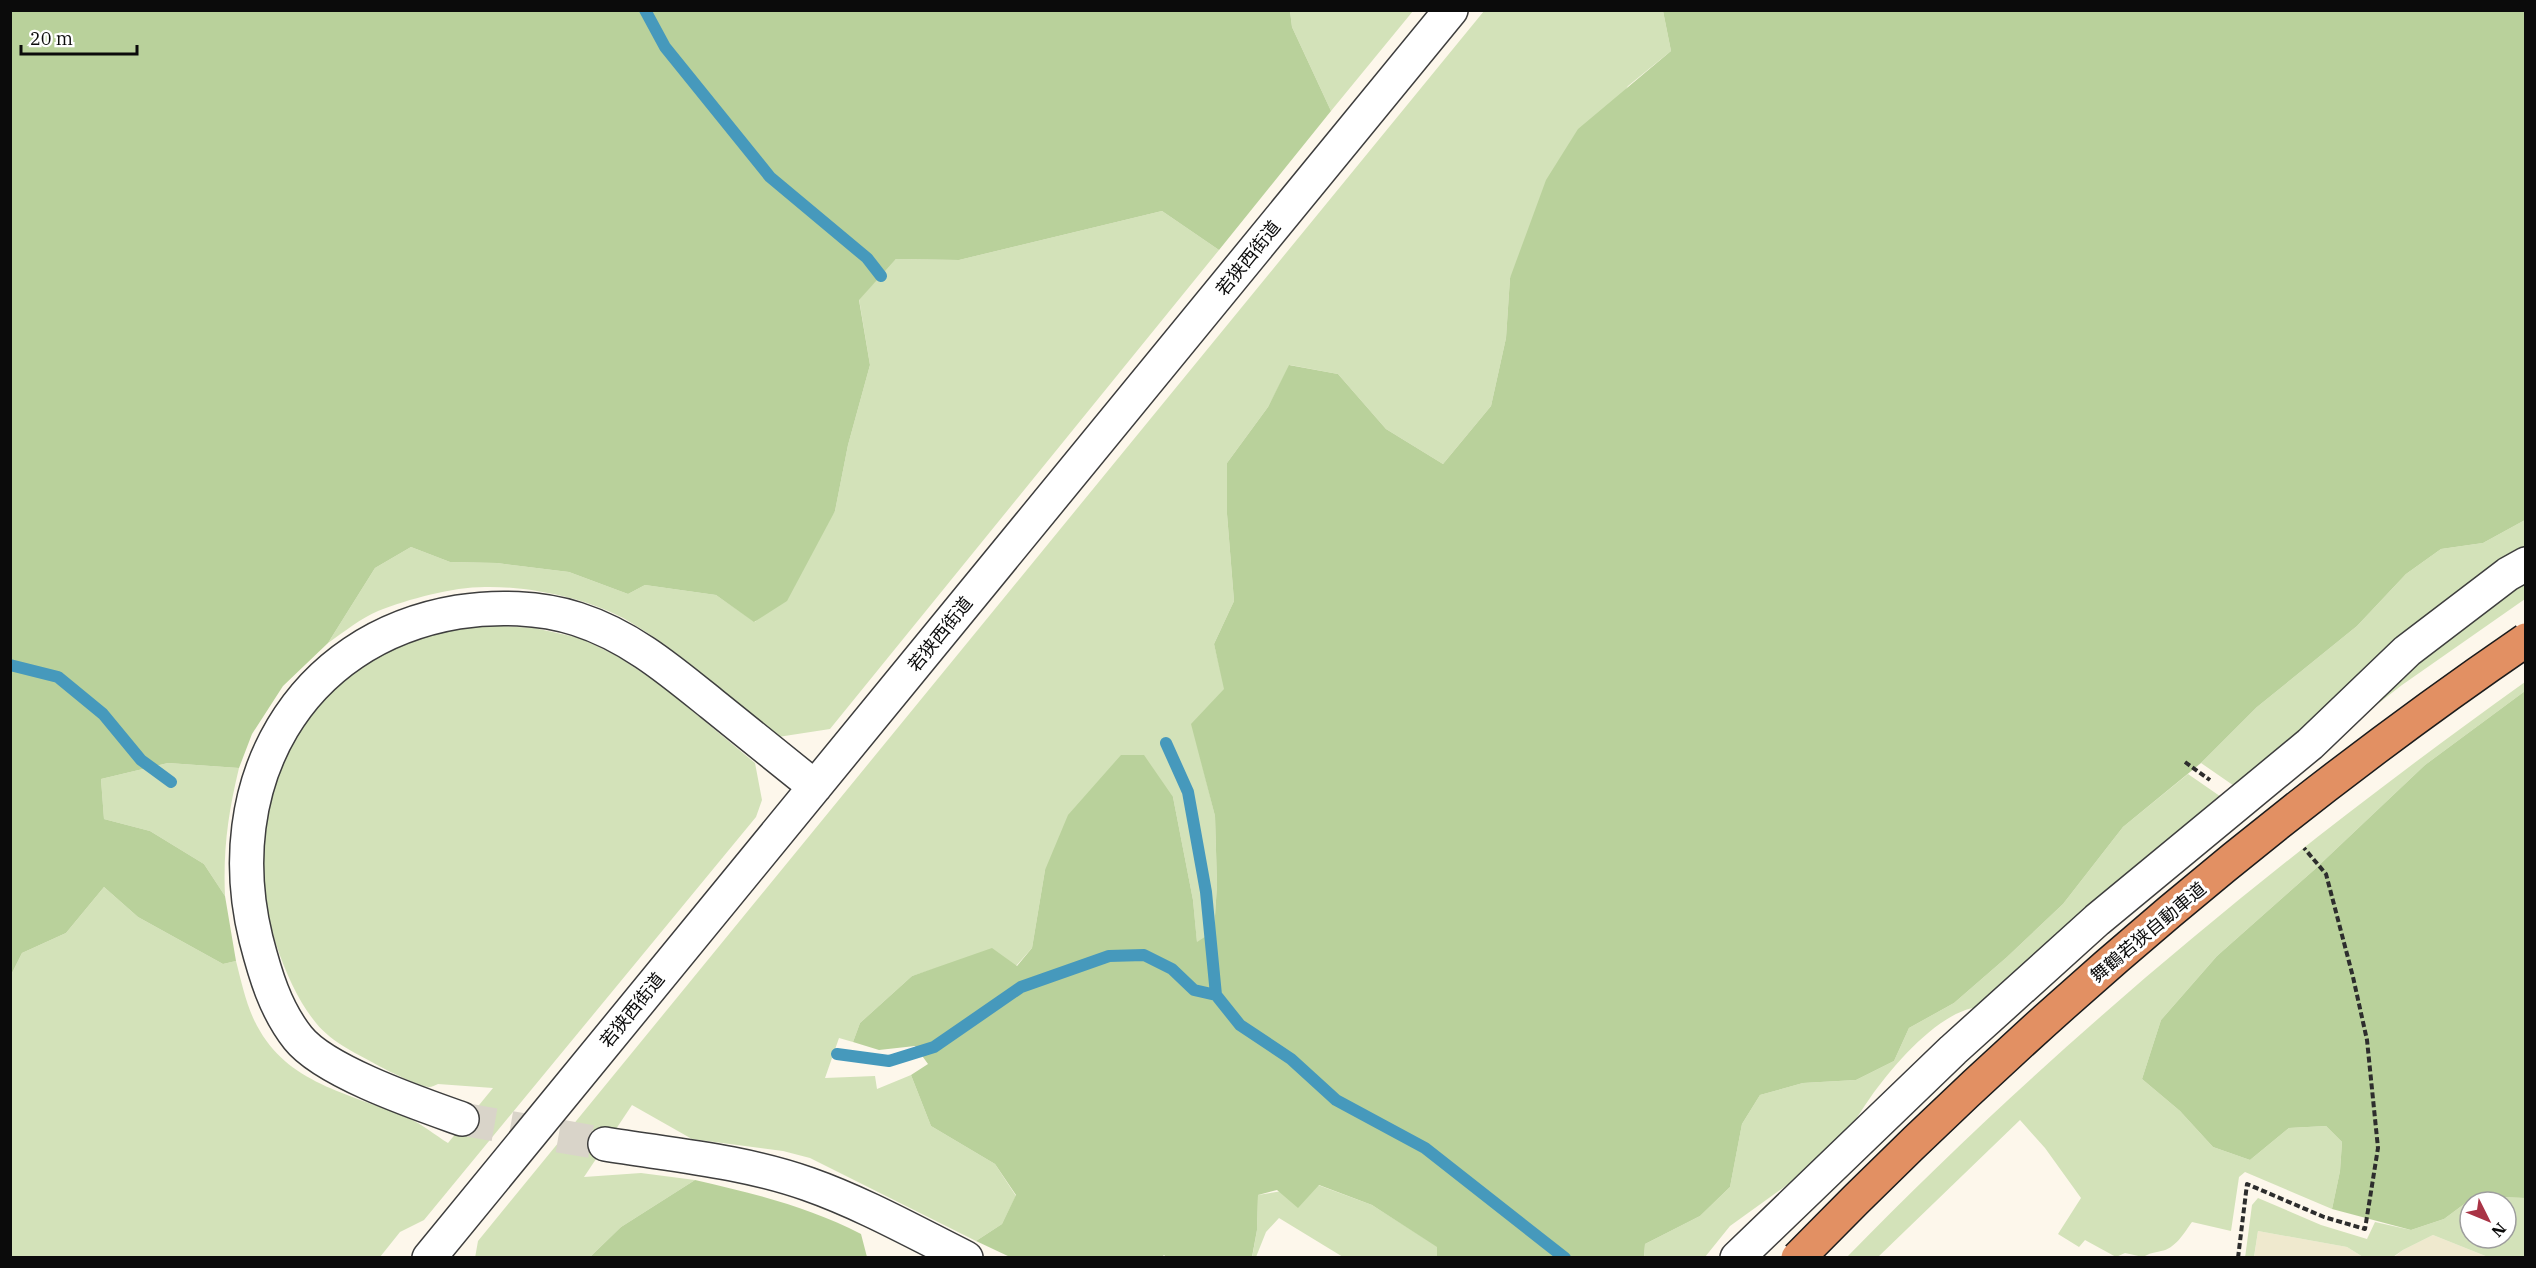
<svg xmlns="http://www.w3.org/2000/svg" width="2536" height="1268" font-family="'IBM Plex Serif','Noto Sans JP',serif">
	<rect width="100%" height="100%" fill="#fdf7eb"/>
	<!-- farmland -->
	<path fill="#efe9ce" d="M2258 1231 2347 1247 2363 1257 2254 1258Z
		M2433 1235 2488 1257 2393 1258 2403 1250Z"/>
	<!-- green -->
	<path fill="#d3e2b9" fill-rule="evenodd" d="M1290 11H1413L1331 111 1292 27Z
		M1484 11H1663L1671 51 1628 86 1510 278 1506 338 1491 406 1443 464 1386 429 1338 374 1290 365 1268 407 1227 463V514L1234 601 1214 644 1225 689 1192 724 1215 816 1217 885 1214 931 1197 943 1193 900 1173 797 1045 870 1032 948 1016 966H943L912 976 860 1023 853 1042 839 1038 825 1078 875 1076 877 1089 911 1075 931 1126 995 1164 1016 1196 1002 1224 976 1241 810 1158 783 1151 692 1139 632 1105 584 1177 641 1173 695 1180 621 1227 590 1257 475 1258 478 1241Z
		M1162 211 1219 250 830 729 778 737C730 698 684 654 630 622 591 599 530 586 485 587 452 587 409 599 378 611 361 618 344 632 328 643L375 568 411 547 450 562 497 563 569 572 628 594 645 585 716 595 755 622 835 511 848 445 870 365 859 299 896 259 959 260Z
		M2525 520V551L2240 790 2201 763 2257 707 2357 626 2406 574 2441 549 2483 543Z
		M2525 574V599L2402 685 2316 752 2413 659Z
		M485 625 534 628 580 638 617 656 661 685 755 763 762 800 756 817 424 1220 400 1232 380 1257 11 1258V975L22 953 66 933 104 887 138 917 223 964 236 961C242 984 247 1010 260 1031 291 1085 355 1095 408 1118 422 1124 435 1135 448 1143L493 1088 438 1084C435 1085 432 1087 429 1087 421 1087 388 1071 379 1066 358 1054 332 1043 316 1023 283 983 257 899 262 848 266 801 282 750 312 713 342 677 386 648 431 634 448 628 467 627 485 625Z
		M2525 682V691L2425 765 2314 870 2217 956 2161 1020 2142 1079 2180 1111 2213 1147 2250 1160 2289 1128 2326 1126 2342 1142 2340 1171 2332 1209 2245 1172 2239 1177 2231 1231 2192 1222C2184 1233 2175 1249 2161 1251 2153 1253 2150 1253 2143 1257L2125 1253 2116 1257 2085 1240 2079 1247 2058 1234 2081 1198 2045 1148 2020 1120 1878 1257 1846 1258C2054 1044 2283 855 2525 682Z
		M168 763 239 768C228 813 223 850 225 896L204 864 150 831 104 819 101 779Z
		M2188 774 2227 801 1990 1006C1982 1007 1971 1007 1963 1011 1929 1024 1891 1068 1870 1098 1856 1118 1844 1139 1826 1157L1730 1226 1705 1257 1644 1258 1645 1244 1700 1216 1730 1187 1742 1124 1760 1095 1803 1083 1856 1080 1894 1061 1909 1028 1954 1003 2007 957 2063 904 2123 827Z
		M1318 1185 1372 1205 1438 1247 1437 1257H1343L1279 1218 1266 1232 1256 1257 1252 1258 1257 1230 1258 1195Z
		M2475 1196 2525 1198V1257H2488L2433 1235 2403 1250 2393 1257H2363L2347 1247 2258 1231 2254 1257 2245 1258 2252 1205 2258 1198 2321 1225 2367 1239 2375 1222 2411 1230 2444 1219ZM2470 1202H2506V1238H2470Z"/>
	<!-- forest -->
	<path fill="#b9d19b" d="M11 10 1290 11 1292 27 1331 111 1219 250 1162 211 959 260 896 259 859 300 870 365 848 445 835 511 787 601 754 622 716 595 645 585 628 594 569 572 497 563 450 562 411 547 375 568 328 643 283 686 252 734 239 768 168 763 101 779 104 819 150 831 204 864 225 896 236 961 223 964 138 917 104 887 66 933 22 953 11 975Z
		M1663 11H2525V520L2483 543 2441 549 2406 574 2357 626 2257 707 2201 763 2123 827 2063 904 2007 957 1954 1003 1909 1028 1894 1061 1856 1080 1803 1083 1760 1095 1742 1124 1730 1187 1700 1216 1645 1244 1644 1257H1437V1247L1372 1205 1319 1185 1298 1208 1277 1190 1258 1195 1257 1230 1252 1257 1167 1258 1164 1255 1161 1258 1010 1257 976 1241 1002 1224 1016 1195 995 1164 931 1126 911 1075 928 1064 915 1046 879 1050 853 1042 860 1023 912 976 992 948 1017 966 1032 948 1045 870 1068 815 1121 755H1144L1173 797 1193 900 1197 942 1214 931 1217 885 1215 816 1191 724 1224 689 1214 644 1234 601 1227 514V463L1268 407 1289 365 1338 374 1386 429 1443 464 1491 406 1506 338 1510 278 1546 180 1578 129 1671 51Z
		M2525 691V1198L2475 1196 2444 1219 2411 1230 2332 1209 2340 1171 2342 1142 2326 1126 2289 1128 2250 1160 2213 1147 2180 1111 2142 1079 2161 1020 2217 956 2314 870 2425 765Z
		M695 1180C752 1193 809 1207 861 1234L867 1257H590L621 1227Z"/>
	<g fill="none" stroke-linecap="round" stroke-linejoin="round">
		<!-- stream -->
		<path stroke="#4699bc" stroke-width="12" d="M645 10 665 47 770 177 867 258 881 276
			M10 665 58 677 103 714 141 760 171 782
			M1166 743 1188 792 1206 892 1216 995 1240 1025 1291 1059 1336 1100 1425 1148 1565 1258
			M837 1054 889 1061 934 1047 1021 987 1109 956 1144 955 1172 969 1194 990 1216 995"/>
		<!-- minor-tunnel -->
		<path stroke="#d9d4c9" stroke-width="33" stroke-dasharray="33 16" stroke-linecap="butt" d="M462 1119 605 1144"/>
		<defs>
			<path id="minor" d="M462 1119C420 1104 325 1072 298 1038 275 1009 265 974 256 939 218 785 297 639 458 612 496 606 540 607 577 619 630 636 670 670 712 704 747 732 781 760 815 787
				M605 1144C673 1155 743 1161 808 1184 862 1203 914 1232 966 1258
				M429 1258 1451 10
				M1737 1258 1953 1050 2097 920 2310 744 2407 651 2508 574 2526 564"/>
		</defs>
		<!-- minor casing -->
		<use href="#minor" stroke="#3e3e3e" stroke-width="36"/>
		<!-- path -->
		<path stroke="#2d2d2d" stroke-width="4" stroke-dasharray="6 3" stroke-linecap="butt" d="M2185 762 2210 780
			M2238 1258 2247 1184 2324 1217 2365 1229 2378 1148 2367 1040 2353 977 2326 874 2304 848"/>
		<!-- minor -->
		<use href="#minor" stroke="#fff" stroke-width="33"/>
		<defs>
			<path id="highway-bridge" d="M1798 1258C2021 1030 2263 820 2526 640"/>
		</defs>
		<!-- highway-bridge casing -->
		<use href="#highway-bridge" stroke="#1c1c1c" stroke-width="36" stroke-linecap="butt"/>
		<!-- highway-bridge -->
		<use href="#highway-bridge" stroke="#e29063" stroke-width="33"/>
	</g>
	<g text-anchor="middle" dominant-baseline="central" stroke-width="6" stroke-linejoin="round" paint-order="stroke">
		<!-- street labels -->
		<g font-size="18" fill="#0b0b0b" stroke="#fff">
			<text transform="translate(1248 258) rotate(-51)">若狭西街道</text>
			<text transform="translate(940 634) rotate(-51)">若狭西街道</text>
			<text transform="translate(2148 932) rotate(-40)">舞鶴若狭自動車道</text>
			<text transform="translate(632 1010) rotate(-51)">若狭西街道</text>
		</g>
	</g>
	<!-- border -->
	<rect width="2536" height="1268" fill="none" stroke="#0b0b0b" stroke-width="24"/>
	<!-- north arrow -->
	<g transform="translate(2488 1220) rotate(133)"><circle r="28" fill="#ffffff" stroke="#9d9d9d" stroke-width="1.5"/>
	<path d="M0-4.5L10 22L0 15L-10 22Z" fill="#a93446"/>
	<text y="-9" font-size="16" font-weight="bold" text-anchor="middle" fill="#0b0b0b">N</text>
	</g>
	<!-- scale -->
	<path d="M21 45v9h116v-9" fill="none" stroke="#0b0b0b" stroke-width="3"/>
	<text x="30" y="45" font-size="18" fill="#0b0b0b" stroke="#ffffff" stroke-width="4.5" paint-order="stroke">20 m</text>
</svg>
